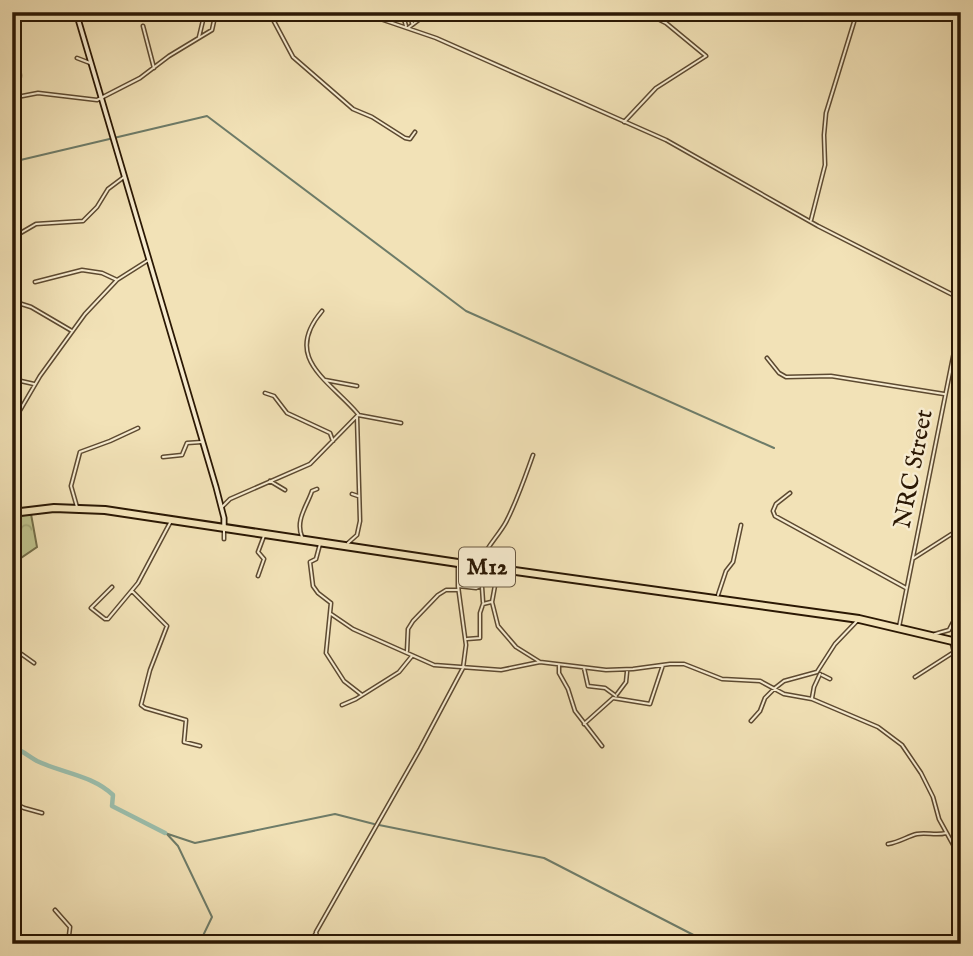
<svg xmlns="http://www.w3.org/2000/svg" width="973" height="956" font-family="'IM FELL English',serif">
	<defs>
		<pattern id="forest-crowns" width="20" height="18" patternUnits="userSpaceOnUse" patternTransform="scale(1.75)"><rect width="20" height="18" fill="#bec28c"/><path d="M2 6a3 3 0 1 1 6 0M12 15a3 3 0 1 1 6 0" fill="none" stroke="#a3a677"/></pattern>
	</defs>
	<rect width="100%" height="100%" fill="#f2e2b7"/>
	<filter id="stains"><feTurbulence type="fractalNoise" baseFrequency=".00286" numOctaves="4"/><feColorMatrix values="0 0 0 0 .2 0 0 0 0 .09 0 0 0 0 .02 0 0 0 .5 -.17"/></filter>
	<radialGradient id="worn" r=".72"><stop offset=".6" stop-color="#630" stop-opacity="0"/><stop offset="1" stop-color="#630" stop-opacity=".3"/></radialGradient>
	<!-- forest -->
	<path fill="url(#forest-crowns)" stroke="#746d48" stroke-width="2" d="M31 514 37 547 12 564V517Z"/>
	<g fill="none" stroke-linecap="round" stroke-linejoin="round">
		<!-- stream -->
		<path stroke="#6e7c69" stroke-width="2" d="M12 162 207 116 466 311 774 448
			M379 825 544 858 711 944
			M165 833 195 843 335 814 374 824
			M166 833 178 846 212 917 199 944"/>
		<!-- river -->
		<path stroke="#9bbeac" stroke-width="4.5" d="M12 747C22 750 28 756 37 761 62 773 92 775 113 795L112 806 165 833"/>
		<defs>
			<path id="street" d="M269 12 293 57 353 109 372 117 405 138 410 139 415 132
				M360 12 436 38 666 140 818 226 961 299
				M402 12 406 26
				M410 12 412 23
				M143 26 154 68
				M408 28 424 16 448 12
				M199 37 205 12
				M77 58 90 63
				M12 98 38 93 97 100 101 98 140 78 169 56 212 30 216 12
				M15 98C15 84 25 78 16 64
				M624 122 656 88 706 56 666 23 644 12
				M811 220 825 165 824 135 826 113 854 22V12
				M12 238 36 224 83 221 97 207 108 189 124 177
				M35 282 82 270 102 273 117 280
				M12 301 31 307 72 331
				M322 311C282 358 329 380 358 414
				M767 358 779 373 786 377 831 376 944 394
				M12 379 34 384
				M325 380 357 386
				M265 393 274 396 287 413 330 433 333 441
				M12 424 40 376 85 314 117 280 147 261
				M163 457 182 455 187 443 202 442
				M270 481 285 490
				M790 493 776 504 773 511 775 516 906 588
				M352 494 358 496
				M77 507 71 486 80 452 110 441 138 428
				M222 507 230 499 310 464 358 415 401 423
				M302 537C295 520 307 506 312 491L317 489
				M224 539V529
				M348 543 357 535 360 521 357 417
				M320 544 316 559 310 562 313 586 318 593 331 603 326 653 344 681 362 695
				M914 558 961 528
				M494 565 482 559C488 545 499 535 506 522 517 501 525 477 533 455
				M498 569 492 602 498 626 516 647 540 662 606 670 633 669 670 664H684L722 679 760 681 784 694 812 699 878 727 902 745 921 773 933 797 939 819 961 859
				M258 576 264 559 258 552 264 536
				M458 586 476 588 495 579
				M112 587 91 608 105 619H108L138 583 171 521
				M482 587 483 602
				M132 591 167 626 150 670 141 705 145 708 186 720 184 742 200 746
				M718 595 726 571 733 562 741 525
				M331 614 353 629 434 665 501 670 540 662
				M899 627 961 317
				M935 634 949 630 961 607
				M467 639 480 638V613L483 604 491 602
				M12 640 20 653 34 663
				M407 651 408 629 413 621 438 595 446 590H458
				M559 665V673L568 689 575 711 602 746
				M584 668 588 686 605 688 616 696
				M822 675 830 679
				M915 677 954 652 952 644
				M617 694 626 682 627 672
				M812 698 814 687 820 674
				M342 705 356 699 399 672 412 656
				M751 721 760 711 765 698 775 688 784 681 817 672 835 644 857 621
				M584 724 613 698 650 704 663 665
				M12 802 24 808 42 813
				M888 844C900 842 908 836 917 834 927 832 936 836 946 833
				M55 910 70 927 68 944
				M309 944 316 933
				M325 944 318 941 316 932 420 749 463 668 466 645 458 586V565"/>
			<path id="secondary" d="M76 12 216 487 224 518V528"/>
			<path id="highway" d="M12 513 54 508 105 510 458 563 859 619 961 643"/>
		</defs>
		<!-- street casing -->
		<use href="#street" stroke="#5d4a31" stroke-width="5"/>
		<!-- secondary casing -->
		<use href="#secondary" stroke="#2b1804" stroke-width="7"/>
		<!-- highway casing -->
		<use href="#highway" stroke="#2b1804" stroke-width="10"/>
		<!-- street -->
		<use href="#street" stroke="#f7ecd0" stroke-width="2"/>
		<!-- secondary -->
		<use href="#secondary" stroke="#f7ecd0" stroke-width="3.5"/>
		<!-- highway -->
		<use href="#highway" stroke="#f2e2b7" stroke-width="6"/>
	</g>
	<g text-anchor="middle" dominant-baseline="central" stroke-width="5" stroke-linejoin="round" paint-order="stroke">
		<!-- shield labels -->
		<rect fill="#f7ecd0" stroke="#685841" stroke-width="2" x="459" y="547.5" width="56" height="39" rx="5"/>
		<g font-size="23" font-weight="bold" fill="#2b1804">
			<text x="487" y="567">M12</text>
		</g>
		<!-- street labels -->
		<g font-size="24" fill="#2b1804" stroke="#f7ecd0">
			<text transform="translate(914 469) rotate(-79)">NRC Street</text>
		</g>
	</g>
	<!-- margin -->
	<rect width="973" height="956" fill="none" stroke="#f2e2b7" stroke-width="42"/>
	<rect x="14" y="14" width="945" height="928" fill="none" stroke="#2b1804" stroke-width="3.5"/>
	<rect x="21" y="21" width="931" height="914" fill="none" stroke="#2b1804" stroke-width="2"/>
	<rect width="100%" height="100%" filter="url(#stains)"/>
	<rect width="100%" height="100%" fill="url(#worn)"/>
</svg>
